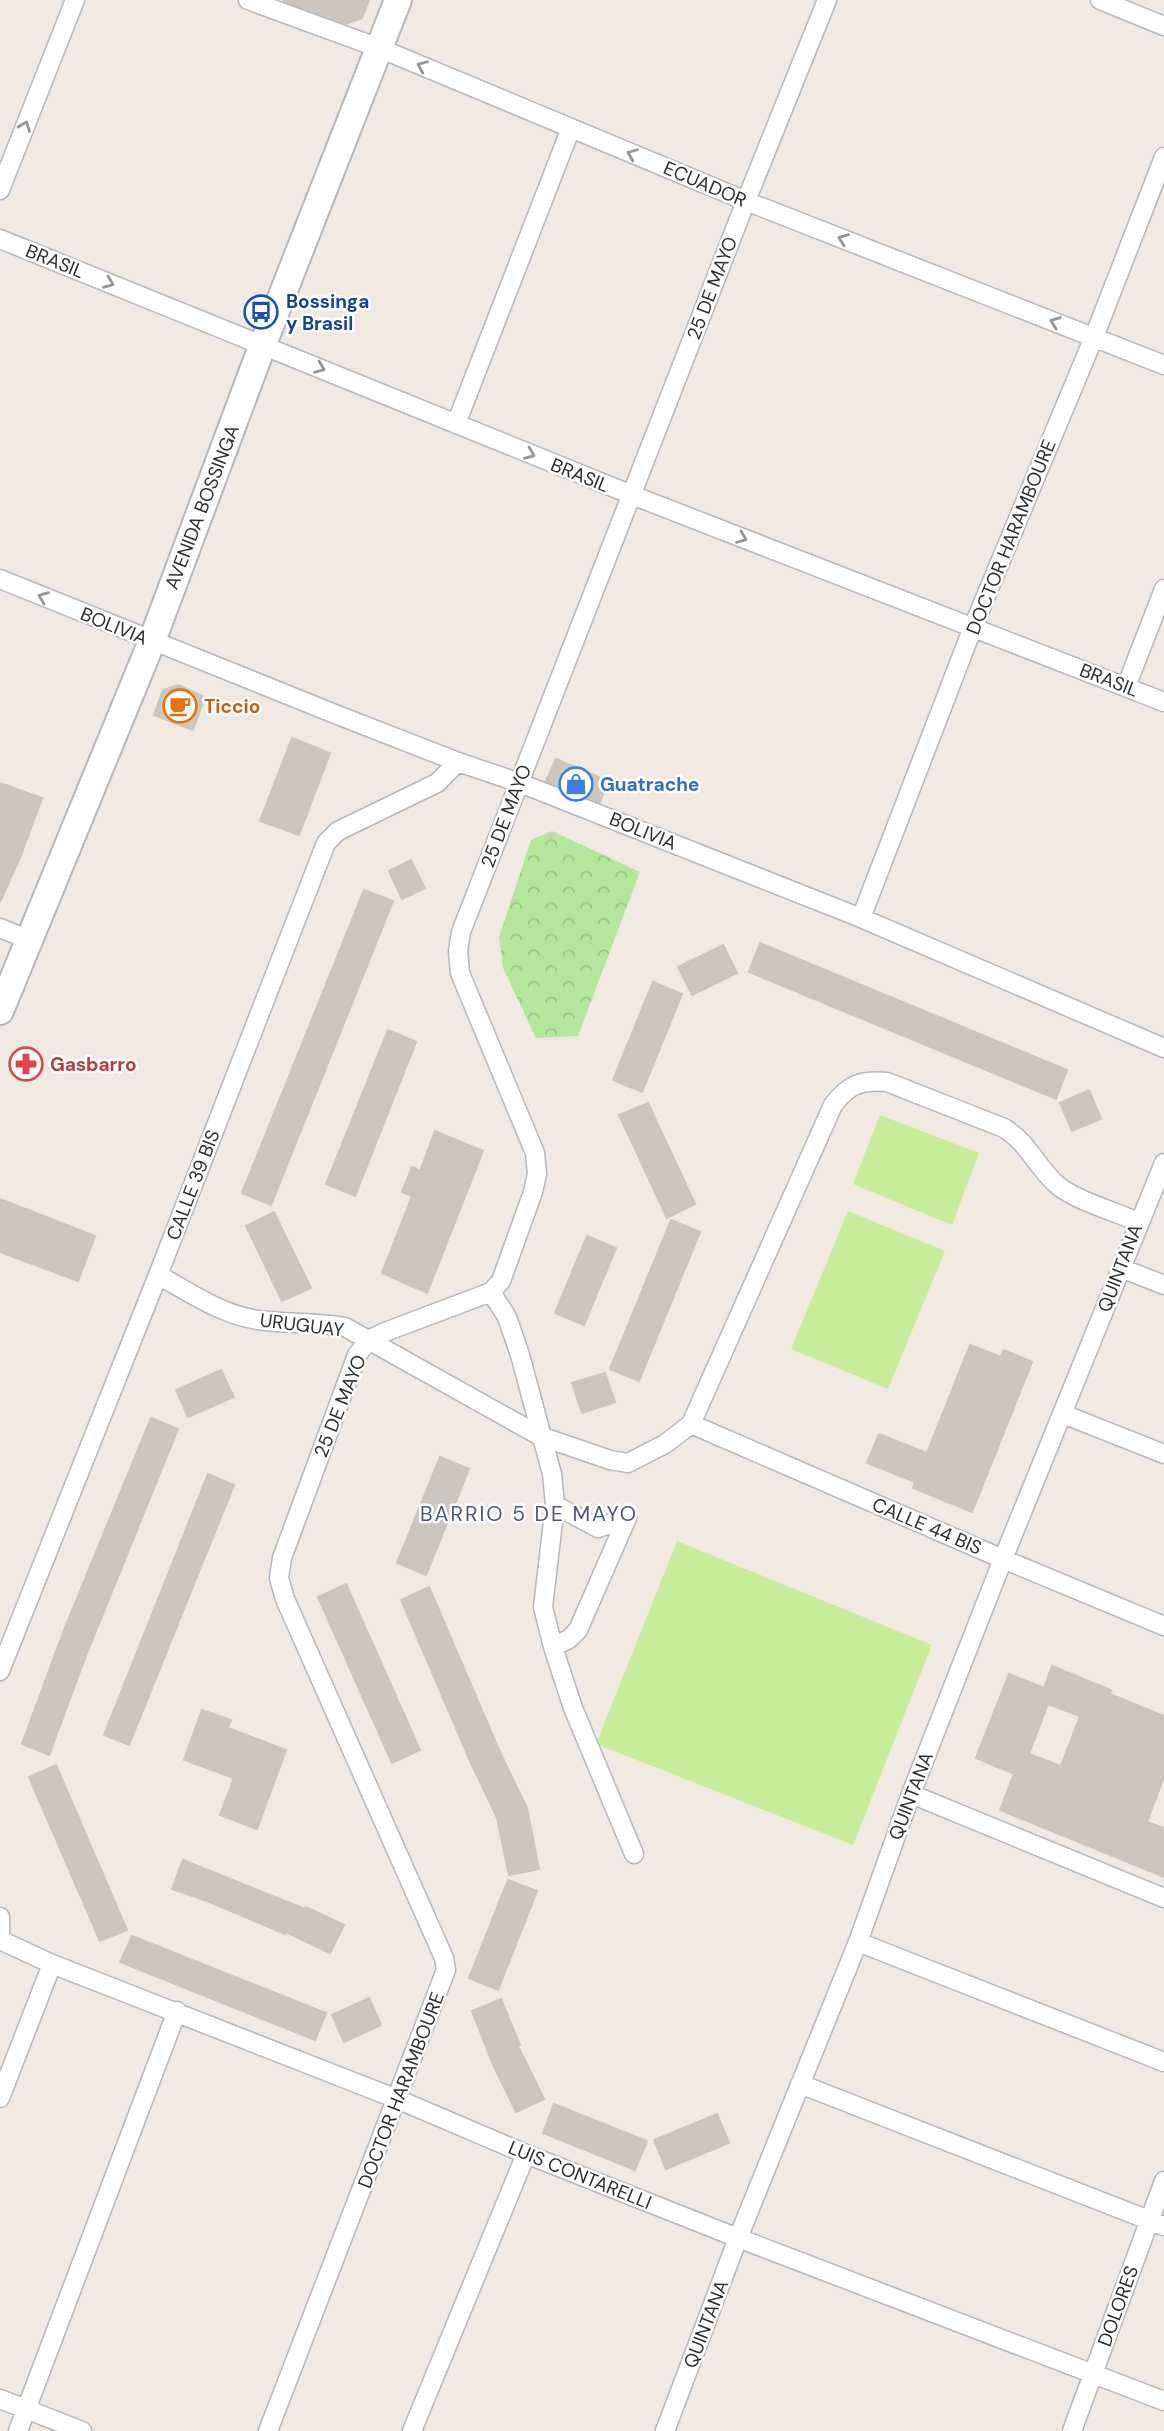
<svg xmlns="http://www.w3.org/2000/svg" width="1164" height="2431" font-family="'DM Sans',sans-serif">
	<defs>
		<pattern id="forest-crowns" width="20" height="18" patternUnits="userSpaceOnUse" patternTransform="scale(1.75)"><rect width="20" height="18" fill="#b6e59e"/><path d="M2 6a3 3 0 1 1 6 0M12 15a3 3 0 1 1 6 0" fill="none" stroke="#9dc588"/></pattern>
	</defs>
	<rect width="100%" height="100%" fill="#efe9e1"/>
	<!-- forest -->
	<path fill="url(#forest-crowns)" d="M552 831 640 872 578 1036 536 1038 503 968 499 937 531 840Z"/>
	<!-- pitch -->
	<path fill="#c9ec9a" d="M880 1115 979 1153 952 1225 853 1184Z
		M848 1211 945 1251 888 1389 791 1349Z
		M677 1541 932 1645 853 1845 596 1744Z"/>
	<!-- building -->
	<path fill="#cbc7bf" stroke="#cbc5ba" stroke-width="2" fill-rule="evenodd" d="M369 0 362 18 346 24 283 1Z
		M178 685 205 697 193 730 154 715 163 690Z
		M292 738 330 753 299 835 260 821Z
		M556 759 608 781 600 802 546 781Z
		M0 783 42 798 21 855 0 902Z
		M411 860 425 888 402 899 389 871Z
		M364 890 393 901 271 1205 242 1193Z
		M760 943 1067 1070 1056 1099 749 972Z
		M723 945 737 973 692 995 678 967Z
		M653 982 682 994 642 1092 613 1080Z
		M388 1030 416 1042 355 1196 326 1184Z
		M1089 1090 1101 1119 1072 1131 1060 1103Z
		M648 1103 695 1204 667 1218 619 1115Z
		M435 1131 483 1151 427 1293 382 1273 412 1196 402 1192 412 1167 420 1171Z
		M0 1199 95 1236 78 1281 0 1252Z
		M274 1212 311 1288 282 1301 246 1226Z
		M671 1220 700 1232 639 1381 610 1369Z
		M587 1236 616 1248 584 1325 555 1313Z
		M970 1345 1001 1357 1004 1350 1032 1362 972 1512 913 1488 915 1482 867 1463 879 1434 927 1453Z
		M221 1370 234 1397 188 1417 176 1390Z
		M605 1373 615 1402 582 1413 572 1383Z
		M151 1418 178 1429 87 1653 49 1755 22 1744 64 1630Z
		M440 1457 469 1469 426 1575 397 1563Z
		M208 1474 234 1485 129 1745 104 1735Z
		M346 1584 420 1750 392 1763 318 1597Z
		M429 1587 499 1750 527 1808 539 1869 509 1875 497 1818 471 1763 401 1600Z
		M1052 1666 1111 1690 1110 1694 1164 1716V1777L1147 1822 1164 1828V1877L1000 1810 1014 1774 976 1758 1009 1674 1044 1688ZM1048 1704 1080 1716 1061 1766 1029 1754Z
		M202 1710 231 1720 228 1728 286 1750 257 1829 220 1815 234 1778 184 1760Z
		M56 1765 127 1930 100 1941 29 1777Z
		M183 1860 305 1909 306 1907 344 1925 330 1953 286 1932 285 1934 207 1901 172 1889Z
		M508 1880 537 1891 498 1990 469 1978Z
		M132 1936 326 2013 315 2040 120 1962Z
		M369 1998 381 2025 344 2042 332 2015Z
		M501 1999 520 2045 518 2046 544 2099 516 2112 494 2067 472 2011Z
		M554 2104 647 2141 635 2170 543 2133Z
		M717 2114 729 2143 666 2169 654 2140Z"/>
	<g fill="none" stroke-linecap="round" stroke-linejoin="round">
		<defs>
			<path id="minor" d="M248 0 379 48 746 201 1164 365
				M1100 0 1164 26
				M0 190 75 0
				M0 239 632 495 1164 702
				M456 424 571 128
				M0 579 340 716 458 762 520 783 861 918 1164 1048
				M1126 687 1164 589
				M861 918 973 627 1094 337 1164 157
				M0 928 29 940
				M1121 1268 1164 1285
				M158 1275C189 1292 222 1315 258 1320 287 1324 316 1322 345 1327L540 1436 610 1460 628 1463 665 1444 691 1424 833 1105C849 1084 861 1080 887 1082L1004 1128C1027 1142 1036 1165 1055 1183 1071 1199 1116 1212 1138 1222
				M491 1292 507 1317 520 1355 552 1474 555 1505 543 1607 553 1647 573 1708 634 1854
				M1063 1414 1164 1454
				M691 1424 1003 1559 1164 1626
				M555 1505 598 1528 627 1518
				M553 1647 569 1639 578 1630 627 1518
				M0 1671 158 1275 326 843 338 831 437 783 458 762
				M911 1794 1164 1898
				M0 1917V1934
				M0 1940 52 1964 397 2099 526 2154 738 2238 1164 2401
				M858 1942 1164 2062
				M800 2084 1164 2226
				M0 2098 52 1964
				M0 2399 82 2431
				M18 2431 177 2011
				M268 2431 446 1970 444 1958 285 1599 279 1578 282 1558 357 1355 370 1339 385 1332 491 1292 501 1281 533 1192 537 1174 535 1153 460 973 458 951 461 932 746 201 827 0
				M412 2431 526 2154
				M665 2431 738 2238 858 1942 911 1794 1003 1559 1164 1163
				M1072 2431 1164 2181"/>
			<path id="secondary" d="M0 1011 152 641 263 344 398 0"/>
		</defs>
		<!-- minor casing -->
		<use href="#minor" stroke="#b4b7c1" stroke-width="21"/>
		<!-- secondary casing -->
		<use href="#secondary" stroke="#b4b7c1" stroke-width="30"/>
		<!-- minor -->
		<use href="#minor" stroke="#fff" stroke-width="18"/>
		<!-- secondary -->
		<use href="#secondary" stroke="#fff" stroke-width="26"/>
	</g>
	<!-- one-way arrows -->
	<defs><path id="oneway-chevron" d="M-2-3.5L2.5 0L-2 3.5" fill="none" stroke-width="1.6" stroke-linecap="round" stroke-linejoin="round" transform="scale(1.75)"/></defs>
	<g stroke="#969696">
		<use href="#oneway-chevron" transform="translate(422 66) rotate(-157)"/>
		<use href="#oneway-chevron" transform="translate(25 126) rotate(-69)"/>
		<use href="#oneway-chevron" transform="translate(632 154) rotate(-157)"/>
		<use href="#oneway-chevron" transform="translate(843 239) rotate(-159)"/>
		<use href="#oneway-chevron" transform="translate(109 283) rotate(22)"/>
		<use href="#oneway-chevron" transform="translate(1055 322) rotate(-159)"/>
		<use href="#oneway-chevron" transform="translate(320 368) rotate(22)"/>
		<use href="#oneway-chevron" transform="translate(530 454) rotate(22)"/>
		<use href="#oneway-chevron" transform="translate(742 538) rotate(21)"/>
		<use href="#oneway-chevron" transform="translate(43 597) rotate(-158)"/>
	</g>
	<!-- icons -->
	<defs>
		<symbol id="bus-ring" viewBox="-11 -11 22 22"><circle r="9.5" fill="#fff" stroke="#1a4fb4" stroke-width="1.5"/><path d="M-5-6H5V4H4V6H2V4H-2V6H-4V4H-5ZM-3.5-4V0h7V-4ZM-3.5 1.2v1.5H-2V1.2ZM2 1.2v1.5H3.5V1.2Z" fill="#1a4fb4"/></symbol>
		<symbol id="cafe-ring" viewBox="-11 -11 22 22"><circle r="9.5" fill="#fff" stroke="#e8710a" stroke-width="1.5"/><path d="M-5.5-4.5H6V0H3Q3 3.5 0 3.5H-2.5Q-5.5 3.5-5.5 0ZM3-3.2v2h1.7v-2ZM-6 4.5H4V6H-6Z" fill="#e8710a"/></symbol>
		<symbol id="shop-ring" viewBox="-11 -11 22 22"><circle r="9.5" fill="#fff" stroke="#3f7fe0" stroke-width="1.5"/><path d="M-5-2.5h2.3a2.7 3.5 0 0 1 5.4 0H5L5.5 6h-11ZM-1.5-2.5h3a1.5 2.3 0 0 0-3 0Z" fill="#3f7fe0"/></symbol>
		<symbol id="pharmacy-ring" viewBox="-11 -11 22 22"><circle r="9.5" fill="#fff" stroke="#e0444e" stroke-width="1.5"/><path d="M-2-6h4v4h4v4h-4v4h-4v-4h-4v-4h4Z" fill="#e0444e"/></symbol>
	</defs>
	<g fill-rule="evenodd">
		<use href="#bus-ring" x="242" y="293" width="38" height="38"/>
		<use href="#cafe-ring" x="161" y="687" width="38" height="38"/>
		<use href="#shop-ring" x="557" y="765" width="38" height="38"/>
		<use href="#pharmacy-ring" x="7" y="1045" width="38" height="38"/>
	</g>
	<g text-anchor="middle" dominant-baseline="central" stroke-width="5" stroke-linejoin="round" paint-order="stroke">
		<!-- street labels -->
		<g font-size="19" fill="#2e2e2e" stroke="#fff">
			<text transform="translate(705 184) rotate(23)">ECUADOR</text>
			<text transform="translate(55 261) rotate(22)">BRASIL</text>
			<text transform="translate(712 288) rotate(-69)">25 DE MAYO</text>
			<text transform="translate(580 475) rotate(22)">BRASIL</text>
			<text transform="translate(202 507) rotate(-69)">AVENIDA BOSSINGA</text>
			<text transform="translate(1011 537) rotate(-68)">DOCTOR HARAMBOURE</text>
			<text transform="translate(114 626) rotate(22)">BOLIVIA</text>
			<text transform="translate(1109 680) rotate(21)">BRASIL</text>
			<text transform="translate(506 816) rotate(-69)">25 DE MAYO</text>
			<text transform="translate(643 831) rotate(22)">BOLIVIA</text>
			<text transform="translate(193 1185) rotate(-69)">CALLE 39 BIS</text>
			<text transform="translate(1120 1268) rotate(-69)">QUINTANA</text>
			<text transform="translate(302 1325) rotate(7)">URUGUAY</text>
			<text transform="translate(340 1406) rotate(-68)">25 DE MAYO</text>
			<text transform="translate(927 1526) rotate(23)">CALLE 44 BIS</text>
			<text transform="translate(911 1796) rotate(-69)">QUINTANA</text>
			<text transform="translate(401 2090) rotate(-69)">DOCTOR HARAMBOURE</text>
			<text transform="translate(580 2175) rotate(22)">LUIS CONTARELLI</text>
			<text transform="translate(1118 2306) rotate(-70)">DOLORES</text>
			<text transform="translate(706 2324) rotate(-69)">QUINTANA</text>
		</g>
		<!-- transit labels -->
		<g font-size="19" font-weight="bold" fill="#164399" stroke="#fff" text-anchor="start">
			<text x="286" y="301">Bossinga<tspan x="286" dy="22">y Brasil</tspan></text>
		</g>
		<!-- food labels -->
		<g font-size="19" font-weight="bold" fill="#c56008" stroke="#fff" text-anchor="start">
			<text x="204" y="706">Ticcio</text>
		</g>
		<!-- shop labels -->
		<g font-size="19" font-weight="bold" fill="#366cbe" stroke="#fff" text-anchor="start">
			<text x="600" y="784">Guatrache</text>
		</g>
		<!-- health labels -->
		<g font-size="19" font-weight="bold" fill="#be3a42" stroke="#fff" text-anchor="start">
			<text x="50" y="1064">Gasbarro</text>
		</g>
		<!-- neighbourhood labels -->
		<g font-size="21" letter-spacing="2" fill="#4d5680" stroke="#fff">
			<text x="529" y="1514">BARRIO 5 DE MAYO</text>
		</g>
	</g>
</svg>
